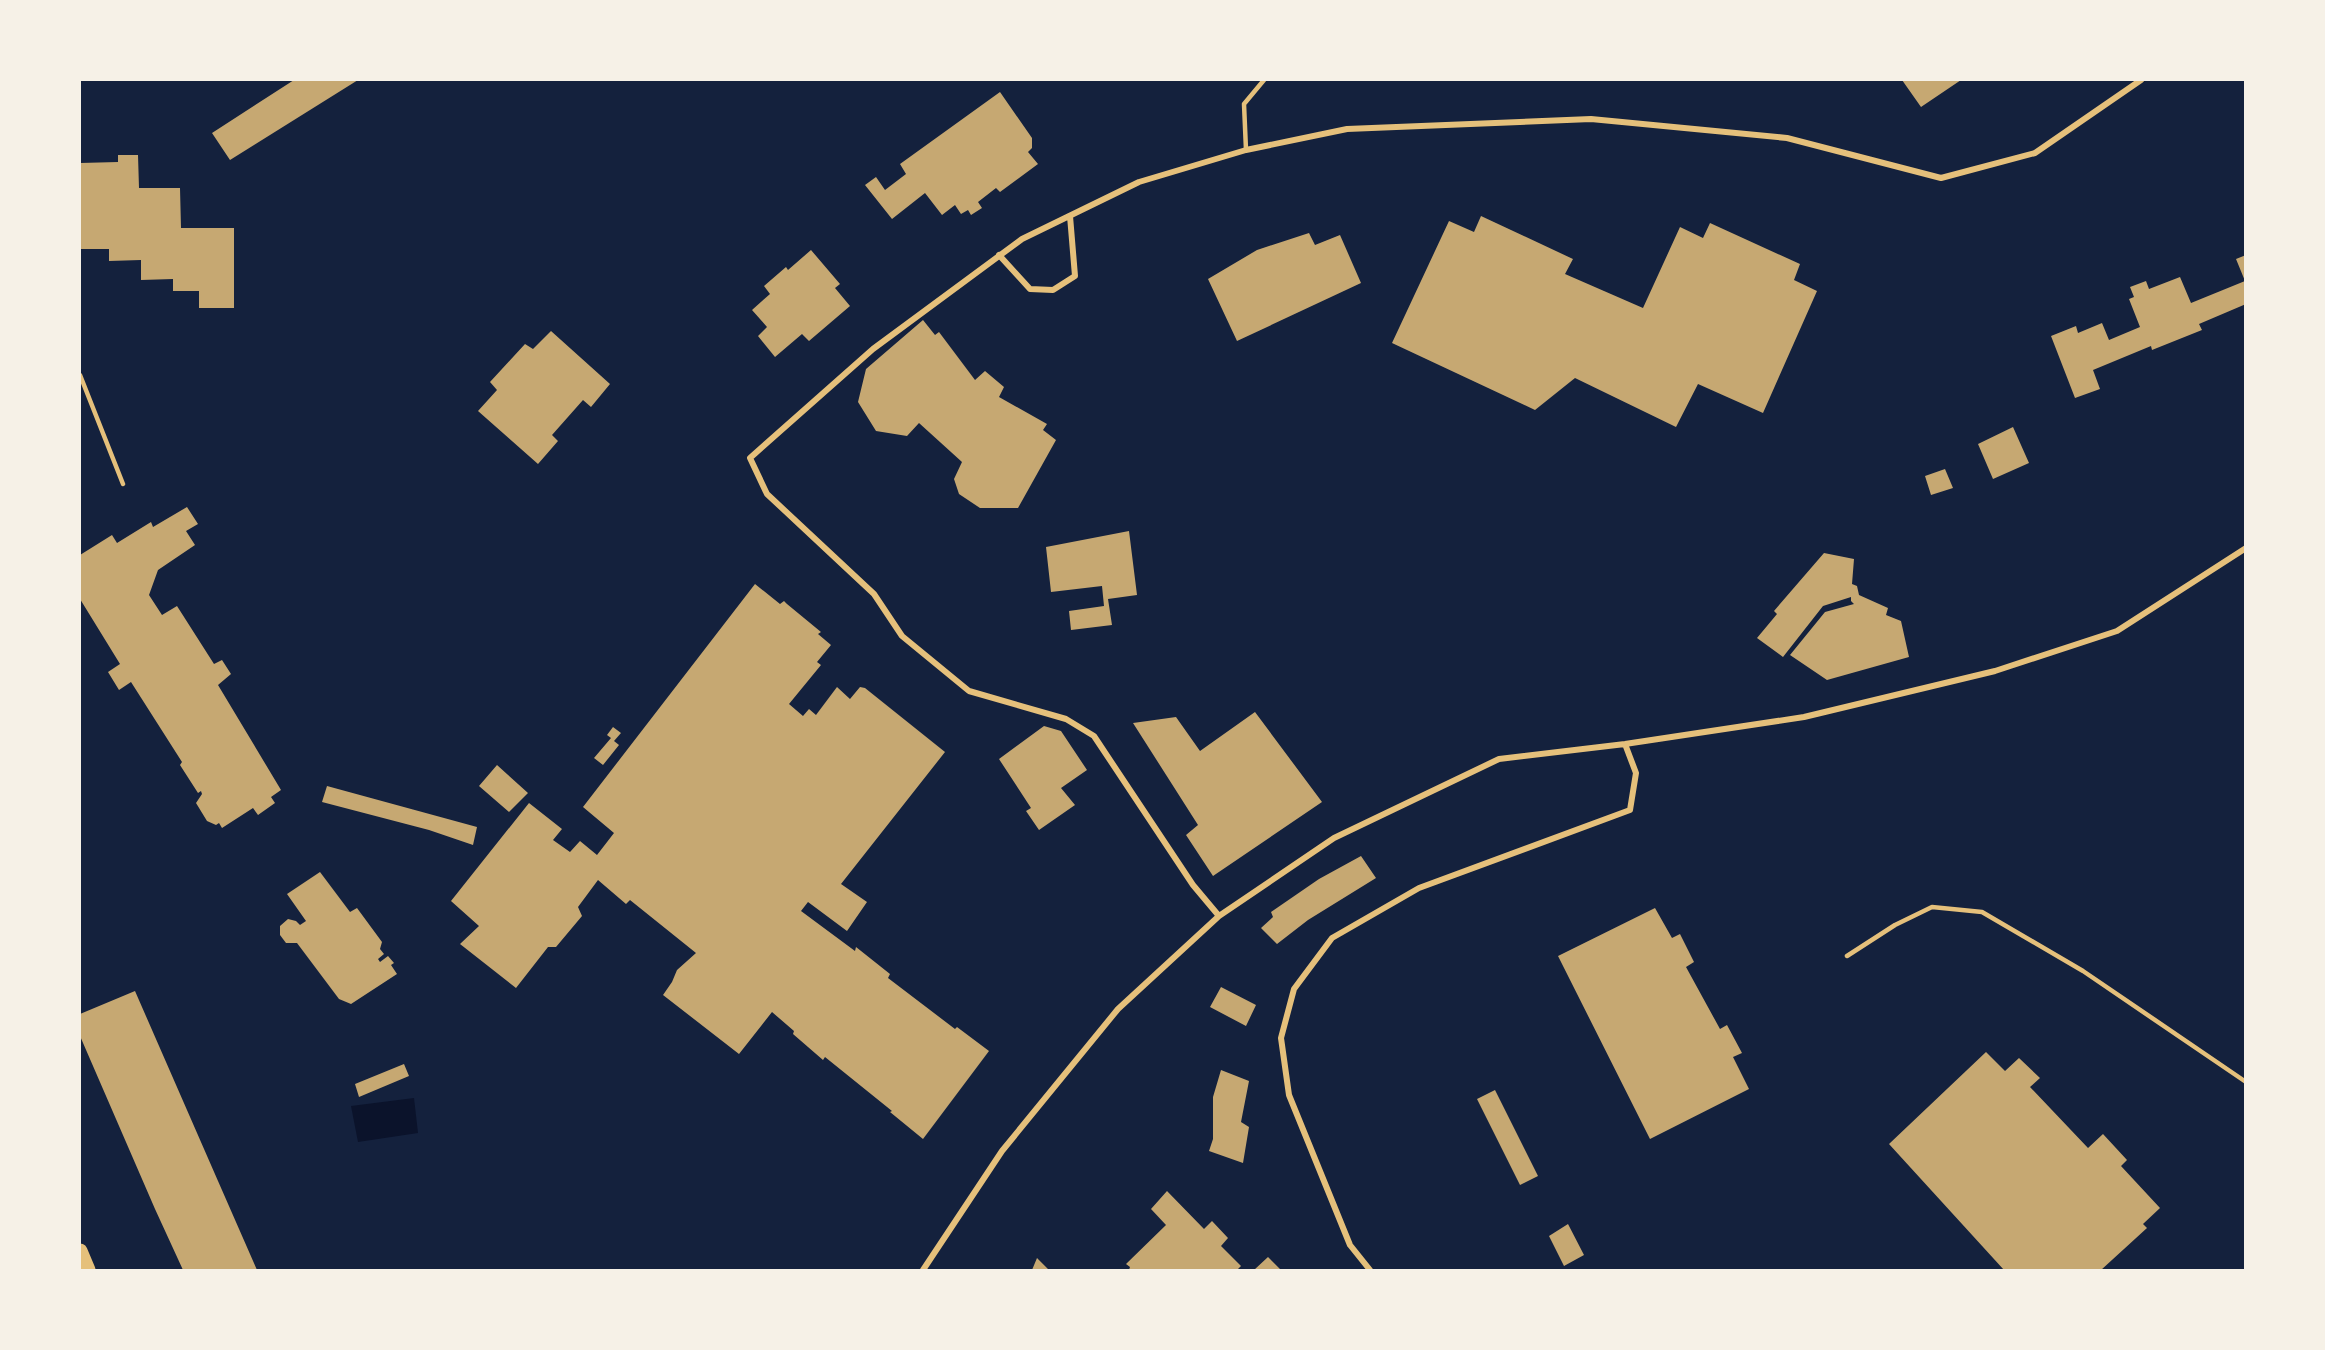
<svg xmlns="http://www.w3.org/2000/svg" width="2325" height="1350" font-family="'PT Sans',sans-serif">
	<rect width="100%" height="100%" fill="#14213d"/>
	<!-- water -->
	<path fill="#0b132b" d="M414 1098 418 1133 358 1142 351 1106Z"/>
	<!-- building -->
	<path fill="#c6a872" d="M294 80H358L230 160 212 133Z
		M1902 80H1961L1921 107Z
		M1000 92 1032 138V148L1028 152 1038 164 1000 192 996 188 978 202 982 208 971 215 968 210 961 214 955 205 942 215 925 193 892 219 865 185 876 177 885 190 906 174 900 164Z
		M118 155H138L139 188H180L181 228H234V308H199V291H173V279L141 280V260L109 261V249H81L80 163 118 162Z
		M1481 216 1573 259 1565 274 1643 308 1680 227 1703 238 1710 223 1800 264 1794 280 1817 291 1763 413 1698 384 1676 427 1575 378 1535 410 1392 343 1449 221 1474 232Z
		M1309 233 1315 245 1340 235 1361 283 1237 341 1208 279 1257 250Z
		M811 250 840 284 835 288 850 306 809 341 802 334 775 357 758 336 767 327 752 310 770 294 764 286 786 267 788 270Z
		M2246 255V304L2199 324 2202 330 2152 350 2151 346 2093 370 2100 389 2075 398 2051 336 2076 326 2078 333 2102 323 2109 340 2140 327 2129 299 2134 297 2130 287 2146 281 2149 289 2180 277 2191 303 2245 281 2236 259Z
		M923 320 935 335 939 332 975 380 985 371 1004 387 999 397 1047 424 1043 430 1056 440 1018 508H980L959 494 954 479 962 462 919 423 907 436 876 431 858 402 866 369Z
		M551 331 610 384 591 407 583 400 552 435 558 441 538 464 478 411 497 390 490 382 525 344 533 349Z
		M2013 427 2029 463 1993 479 1978 444Z
		M1945 469 1953 488 1931 495 1925 476Z
		M187 507 198 524 186 531 195 545 158 570 149 595 162 615 177 606 214 664 222 660 231 674 218 685 281 790 271 797 275 803 258 815 253 808 222 828 219 823 216 825 207 821 196 803 202 794 201 791 198 793 180 765 182 762 131 682 119 690 108 672 120 664 80 599V555L112 535 117 543 151 522 153 527Z
		M1129 531 1137 595 1108 599 1112 625 1071 630 1069 611 1104 606 1102 586 1051 592 1046 547Z
		M1824 553 1854 559 1852 584 1857 586 1859 595 1888 608 1886 615 1901 621 1909 657 1827 680 1790 655 1825 612 1854 604 1851 601V597L1823 606 1783 657 1757 638 1777 614 1774 611Z
		M755 584 780 604 784 601 787 604 821 632 818 634 831 645 817 662 821 665 789 704 803 716 809 709 816 715 837 687 850 699 860 687 865 688 945 752 841 884 867 902 847 931 808 902 801 911 855 951 856 947 890 974 888 978 955 1029 957 1027 989 1051 923 1139 890 1112 892 1111 825 1057 823 1060 793 1034 794 1031 772 1012 739 1054 663 995 672 982 677 970 696 953 630 900 626 904 598 880 578 907 582 916 556 947H548L516 988 460 944 479 926 451 901 529 803 562 829 553 840 570 852 580 841 597 855 614 833 583 807Z
		M1255 712 1322 802 1213 876 1186 835 1198 825 1133 723 1176 717 1200 751Z
		M1044 726 1061 731 1087 770 1061 788 1075 805 1039 830 1026 811 1031 808 999 759Z
		M613 727 621 733 614 741 619 745 603 765 594 758 611 738 607 735Z
		M497 765 528 793 509 812 479 786Z
		M327 786 477 827 473 845 429 830 322 802Z
		M1361 856 1376 878 1308 920 1277 944 1261 928 1273 917 1271 912 1319 879Z
		M320 872 350 912 357 908 382 942 380 949 384 954 378 959 380 962 388 956 394 963 391 965 397 974 351 1004 339 999 297 943H286L280 935V926L288 919 296 921 300 925 306 921 287 894Z
		M1655 908 1672 938 1680 934 1694 962 1686 967 1720 1029 1727 1025 1742 1053 1733 1057 1749 1089 1650 1139 1558 956Z
		M1221 987 1256 1005 1246 1026 1210 1007Z
		M135 991 218 1181 257 1270H183L155 1209 80 1036V1014Z
		M1986 1052 2005 1071 2019 1058 2040 1078 2030 1087 2088 1148 2103 1134 2127 1160 2121 1166 2160 1208 2143 1224 2147 1228 2101 1270H2004L1889 1144Z
		M404 1064 409 1076 359 1097 355 1084Z
		M1221 1070 1249 1081 1241 1122 1249 1127 1243 1163 1209 1151 1213 1139V1097Z
		M1495 1090 1538 1176 1520 1185 1477 1099Z
		M1167 1191 1204 1229 1212 1221 1228 1238 1221 1246 1241 1266 1237 1270H1129L1130 1267 1126 1264 1166 1225 1151 1209Z
		M1568 1224 1584 1255 1564 1266 1549 1236Z
		M1268 1257 1281 1270H1254Z
		M1037 1258 1049 1270H1032Z"/>
	<g fill="none" stroke-linecap="round" stroke-linejoin="round">
		<!-- service -->
		<path stroke="#e5c07b" stroke-width="4.5" d="M1246 150 1244 104 1264 80
			M80 375 123 484
			M1847 956 1895 925 1932 907 1982 912 2083 971 2246 1082"/>
		<!-- minor -->
		<path stroke="#e5c07b" stroke-width="6" d="M999 255 1030 289 1053 290 1075 276 1070 216
			M1219 916 1193 885 1094 736 1066 719 969 691 902 636 874 594 767 494 750 458 873 349 1022 239 1139 182 1246 150 1347 129 1591 119 1787 138 1941 178 2035 153 2141 80
			M923 1270 1002 1151 1118 1009 1219 916 1334 838 1499 759 1625 744 1804 717 1995 671 2117 631 2246 548
			M1370 1270 1350 1245 1289 1095 1281 1038 1294 989 1332 938 1419 888 1630 810 1636 773 1625 744"/>
		<!-- primary -->
		<path stroke="#e5c07b" stroke-width="15" d="M80 1251 88 1270"/>
	</g>
	<!-- border -->
	<rect width="2325" height="1350" fill="none" stroke="#f6f1e7" stroke-width="162"/>
</svg>
